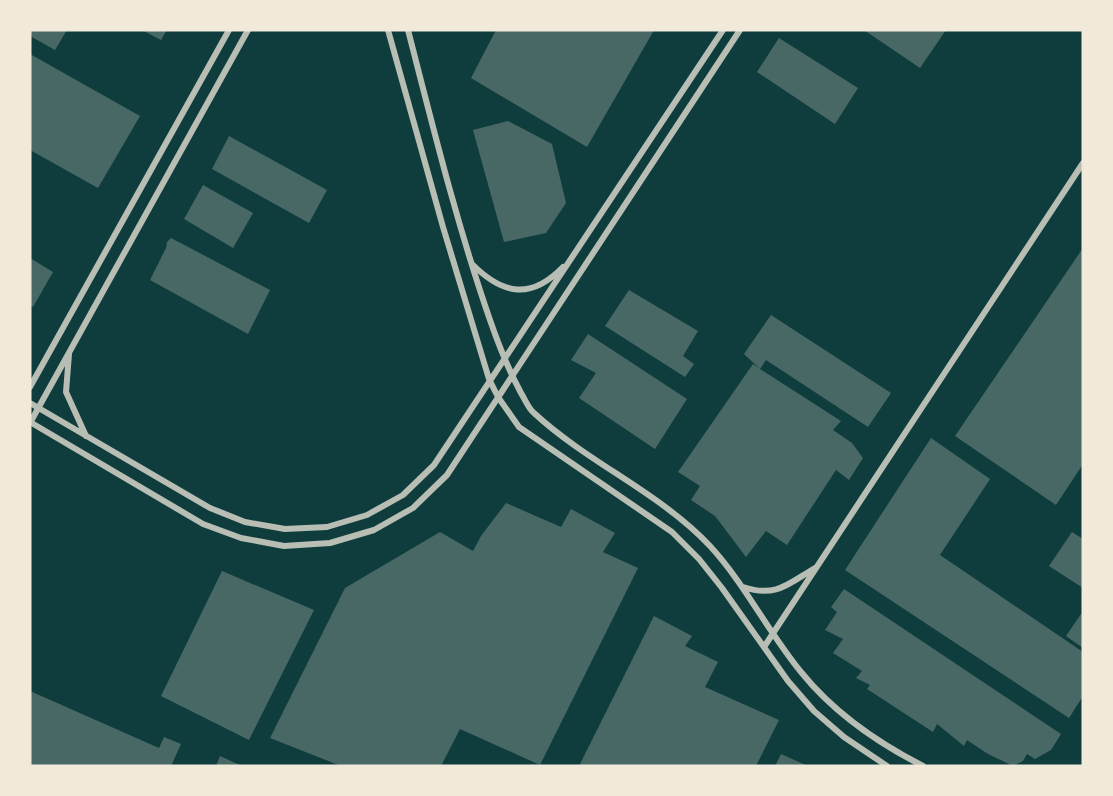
<svg xmlns="http://www.w3.org/2000/svg" width="1113" height="796" font-family="'Work Sans',sans-serif">
	<rect width="100%" height="100%" fill="#0f3d3e"/>
	<!-- building -->
	<path fill="#486865" d="M30 30H67L55 50 30 36Z
		M142 30H167L161 40Z
		M496 30H654L587 147 471 78Z
		M864 30H946L920 68Z
		M779 38 858 88 835 124 757 72Z
		M30 54 140 116 98 188 30 150Z
		M508 121 552 144 566 203 546 233 504 242 473 130Z
		M229 136 327 190 309 223 212 169Z
		M203 185 253 213 233 248 184 219Z
		M171 238 270 290 248 334 150 280 166 248 167 242Z
		M1083 248V464L1056 505 955 436Z
		M30 258 53 272 33 307 30 305Z
		M629 290 698 331 683 356 694 364 685 377 605 326Z
		M771 315 891 393 868 427 766 360 760 369 841 421 833 430 852 443 863 458 849 480 836 470 787 545 766 531 746 557 715 516 691 500 700 486 678 472 753 364 760 369 744 354Z
		M588 334 687 399 655 449 579 398 596 373 571 360Z
		M931 438 990 479 940 555 1083 652V696L1069 718 845 570Z
		M506 503 561 527 571 509 615 533 603 552 638 568 540 765 460 729 441 766H341L270 738 345 588 440 532 473 551 481 536Z
		M1072 532 1083 539V588L1049 566Z
		M222 571 314 610 249 740 161 696Z
		M844 589 1061 734 1051 750 1035 759 1027 754 1023 761 1013 766 988 754 967 740 964 746 937 724 933 732 867 689 870 685 856 678 862 671 833 653 843 639 825 630 837 612 831 607Z
		M1081 614 1083 615V648L1066 636Z
		M654 616 692 636 685 646 718 662 705 687 779 720 756 766H579Z
		M30 691 159 748 164 737 181 744 171 766H30Z
		M781 754 808 766H775Z
		M220 756 242 766H216Z"/>
	<g fill="none" stroke-linecap="round" stroke-linejoin="round">
		<!-- minor -->
		<path stroke="#b8beb3" stroke-width="6" d="M388 30 443 227 489 379 498 397 519 427 672 532 699 559 722 588 788 681 814 711 844 737 887 766
			M408 30C433 127 457 225 490 320 499 346 508 369 521 393 525 399 528 408 534 413 588 463 659 492 710 546 745 584 768 632 801 672 834 713 876 742 923 766
			M472 264C503 295 531 300 563 267
			M69 354 66 392 86 436
			M30 387 229 30
			M30 403 210 508 245 522 285 529 327 527 367 515 403 495 434 465 723 30
			M30 422 203 524 241 538 284 546 330 543 374 530 413 508 447 475 740 30
			M30 423 248 30
			M743 587C776 598 788 584 815 568
			M764 647 1083 163"/>
	</g>
	<!-- border -->
	<rect width="1113" height="796" fill="none" stroke="#f1e9da" stroke-width="63"/>
</svg>
